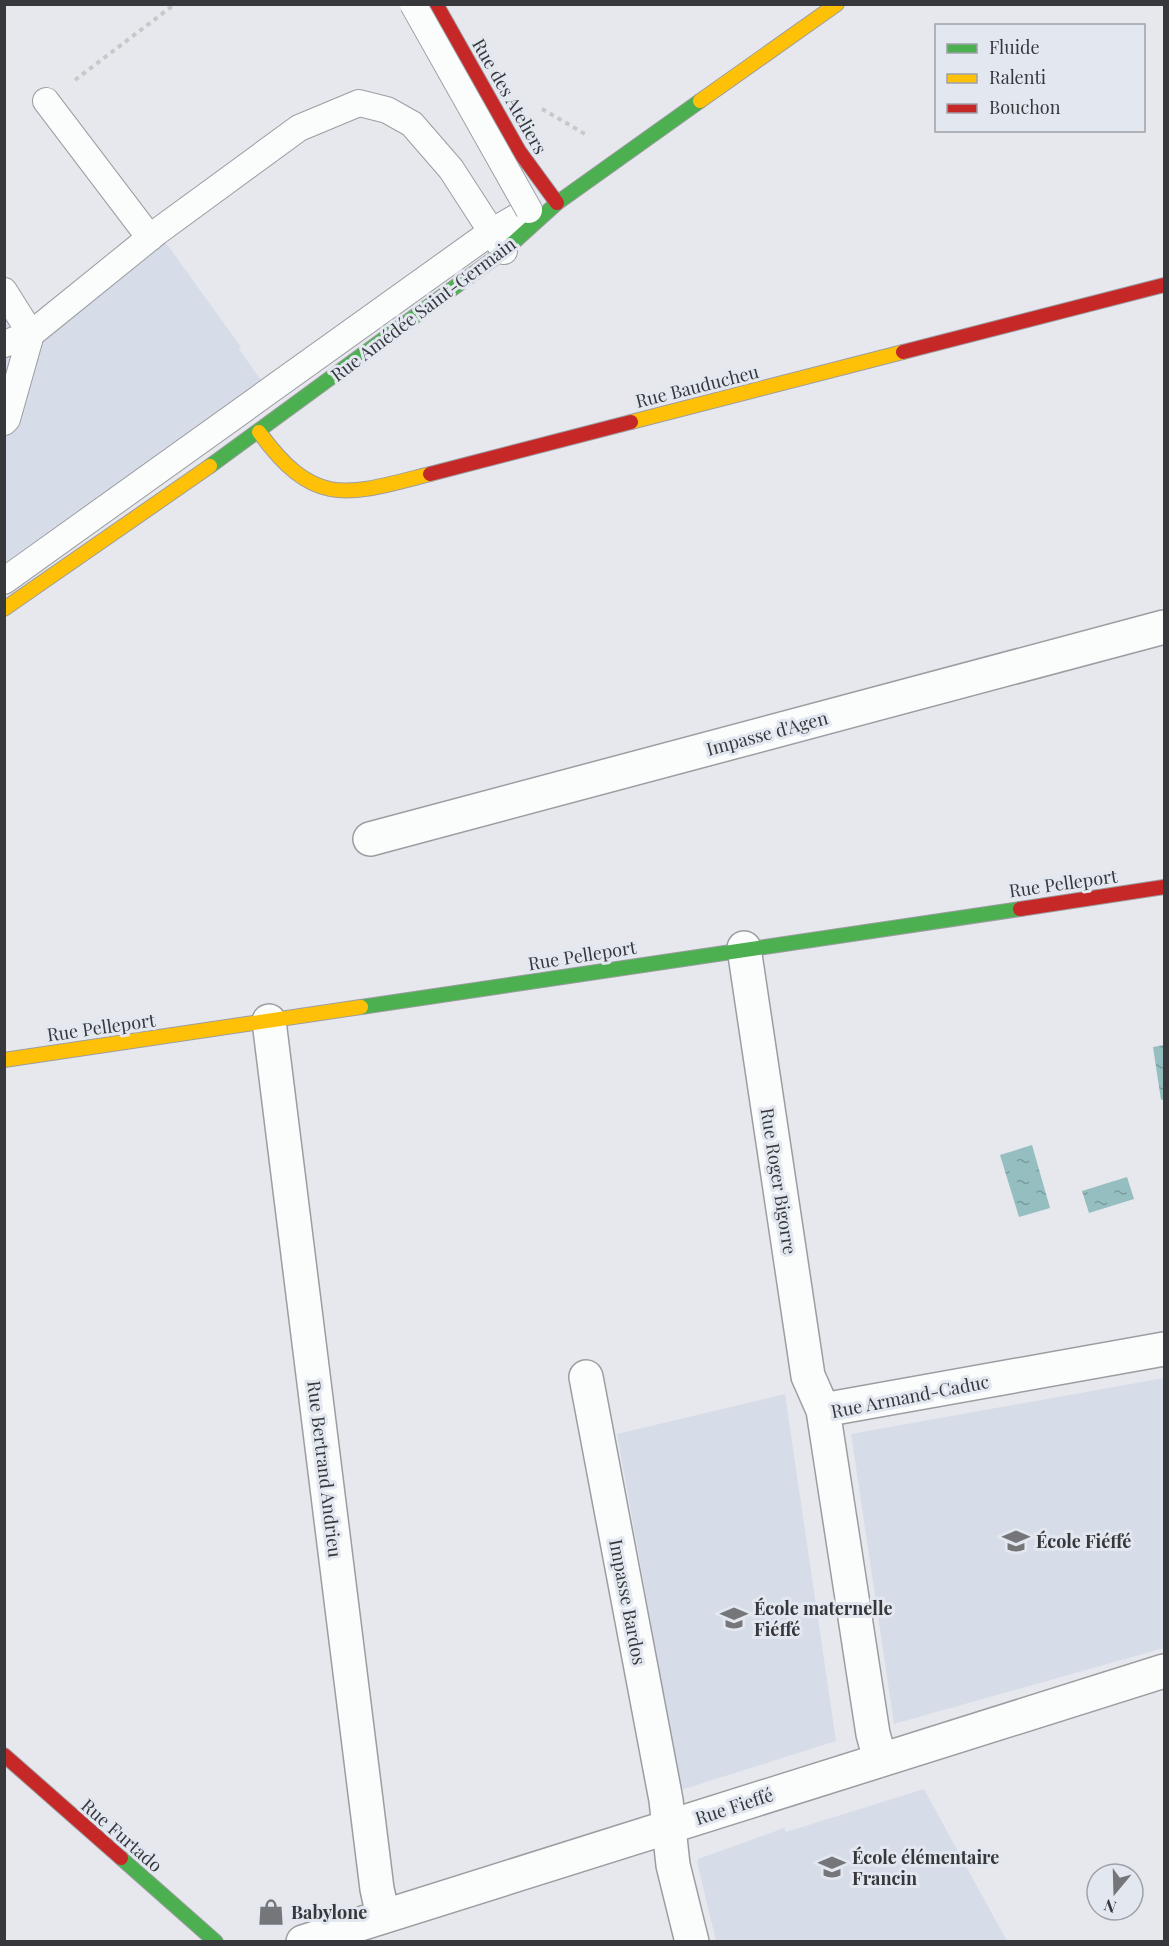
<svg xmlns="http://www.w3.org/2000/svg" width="1169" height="1946" font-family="'Playfair Display',serif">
	<defs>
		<pattern id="water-ripples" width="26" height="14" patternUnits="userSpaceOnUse" patternTransform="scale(1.5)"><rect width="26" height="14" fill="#95bec0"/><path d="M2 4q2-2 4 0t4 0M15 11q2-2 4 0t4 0" fill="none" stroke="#7a9b9d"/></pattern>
	</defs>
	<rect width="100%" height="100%" fill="#e6e8ed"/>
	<!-- built -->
	<path fill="#d7dde8" d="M161 236 241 347 239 349 261 380 5 565 4 311 20 332Z
		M1164 1378V1648L894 1724 851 1434Z
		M785 1394 836 1741 681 1790 617 1434Z
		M924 1789 1007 1941H716L697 1862 698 1859 784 1828 786 1832Z"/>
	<!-- water -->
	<path fill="url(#water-ripples)" d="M1164 1045V1099L1161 1100 1153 1047Z
		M1032 1145 1050 1208 1019 1217 1000 1155Z
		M1127 1177 1134 1199 1089 1213 1082 1191Z"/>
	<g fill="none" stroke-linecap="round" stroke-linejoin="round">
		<defs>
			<path id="lane" d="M46 101 150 238
				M4 291 31 334 7 419 4 422
				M4 344 31 334 157 232 299 128 359 103 387 110 412 124 451 169 504 251
				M4 581 491 232 529 210"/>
			<path id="street" d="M370 839 1164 627
				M744 948 808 1376 823 1410
				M269 1021 377 1889 383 1916
				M586 1377 666 1800 673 1865 692 1942
				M880 1759 873 1734 823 1410 1164 1349
				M303 1942 1164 1671"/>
			<path id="fast" d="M210 466 504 251 557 203 700 101
				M361 1007 1020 909
				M121 1858 216 1942"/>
			<path id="slow" d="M700 101 837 4
				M631 422 903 352
				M259 432C315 509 347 495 430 474
				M4 609 210 466
				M4 1060 361 1007"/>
			<path id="jam" d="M436 4 519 151 557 203
				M903 352 1164 285
				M430 474 631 422
				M1020 909 1164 887
				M4 1755 121 1858"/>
		</defs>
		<!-- lane casing -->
		<use href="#lane" stroke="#9c9da1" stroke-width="28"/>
		<!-- street casing -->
		<use href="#street" stroke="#9c9da1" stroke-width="36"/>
		<!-- fast casing -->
		<use href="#fast" stroke="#9c9da1" stroke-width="16"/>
		<!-- slow casing -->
		<use href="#slow" stroke="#9c9da1" stroke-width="16"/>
		<!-- jam casing -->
		<use href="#jam" stroke="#9c9da1" stroke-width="16"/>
		<!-- path -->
		<path stroke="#c7c8ca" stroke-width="4" stroke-dasharray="4.5 4.5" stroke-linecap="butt" d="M75 80 175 4
			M542 109 585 134"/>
		<!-- lane -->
		<use href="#lane" stroke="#fbfcfc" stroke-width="26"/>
		<!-- street -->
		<use href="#street" stroke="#fbfcfc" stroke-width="33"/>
		<!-- fast -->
		<use href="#fast" stroke="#4caf50" stroke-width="14"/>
		<!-- slow -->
		<use href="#slow" stroke="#ffc107" stroke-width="14"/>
		<!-- jam -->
		<use href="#jam" stroke="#c62828" stroke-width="14"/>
		<defs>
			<path id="lane-bridge" d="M413 4 529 210"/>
		</defs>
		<!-- lane-bridge casing -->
		<use href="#lane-bridge" stroke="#9c9da1" stroke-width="28" stroke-linecap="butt"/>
		<!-- lane-bridge -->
		<use href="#lane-bridge" stroke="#fbfcfc" stroke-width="26"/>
	</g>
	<!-- icons -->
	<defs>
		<symbol id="school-bare" viewBox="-9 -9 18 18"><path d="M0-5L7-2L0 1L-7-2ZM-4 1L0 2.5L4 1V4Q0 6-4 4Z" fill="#747679" stroke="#e3e7f0" stroke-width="2.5" paint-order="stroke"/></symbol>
		<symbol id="shop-bare" viewBox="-9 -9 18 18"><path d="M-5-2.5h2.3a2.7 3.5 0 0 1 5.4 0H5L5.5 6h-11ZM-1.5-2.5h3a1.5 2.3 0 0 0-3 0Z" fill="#747679" stroke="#e3e7f0" stroke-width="2.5" paint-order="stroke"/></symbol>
	</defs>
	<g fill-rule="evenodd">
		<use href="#school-bare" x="997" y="1522" width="38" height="38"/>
		<use href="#school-bare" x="715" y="1599" width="38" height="38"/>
		<use href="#school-bare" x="813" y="1848" width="38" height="38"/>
		<use href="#shop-bare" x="252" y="1893" width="38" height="38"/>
	</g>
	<g text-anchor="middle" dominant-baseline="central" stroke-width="6" stroke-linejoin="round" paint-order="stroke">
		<!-- street labels -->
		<g font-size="18" fill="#36383b" stroke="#e3e7f0">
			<text transform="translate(510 96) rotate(60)">Rue des Ateliers</text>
			<text transform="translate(423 309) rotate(-37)">Rue Amédée Saint-Germain</text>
			<text transform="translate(697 386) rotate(-14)">Rue Bauducheu</text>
			<text transform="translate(767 733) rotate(-15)">Impasse d'Agen</text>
			<text transform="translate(1063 883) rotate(-8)">Rue Pelleport</text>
			<text transform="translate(582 955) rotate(-9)">Rue Pelleport</text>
			<text transform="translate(101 1027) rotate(-8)">Rue Pelleport</text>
			<text transform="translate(779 1181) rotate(81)">Rue Roger Bigorre</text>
			<text transform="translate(910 1396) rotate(-11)">Rue Armand-Caduc</text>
			<text transform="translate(325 1469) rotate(83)">Rue Bertrand Andrieu</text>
			<text transform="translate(628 1602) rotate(79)">Impasse Bardos</text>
			<text transform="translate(734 1806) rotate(-18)">Rue Fieffé</text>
			<text transform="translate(122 1835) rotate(41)">Rue Furtado</text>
		</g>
		<!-- poi labels -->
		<g font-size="18" font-weight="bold" fill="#36383b" stroke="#e3e7f0" text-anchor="start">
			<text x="1036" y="1541">École Fiéffé</text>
			<text x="754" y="1608">École maternelle<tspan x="754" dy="21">Fiéffé</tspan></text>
			<text x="852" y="1857">École élémentaire<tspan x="852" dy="21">Francin</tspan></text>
			<text x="291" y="1912">Babylone</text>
		</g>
	</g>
	<!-- border -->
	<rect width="1169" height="1946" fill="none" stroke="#36383b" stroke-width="12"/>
	<!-- legend -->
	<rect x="935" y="24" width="210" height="108" fill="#e3e7f0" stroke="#9ea1a8" stroke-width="1.5"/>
	<rect x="947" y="44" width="30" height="9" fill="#4caf50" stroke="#9ea1a8" stroke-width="1.5"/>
	<text x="989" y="54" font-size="18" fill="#36383b">Fluide</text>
	<rect x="947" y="74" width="30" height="9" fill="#ffc107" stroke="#9ea1a8" stroke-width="1.5"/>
	<text x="989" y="84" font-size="18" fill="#36383b">Ralenti</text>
	<rect x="947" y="104" width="30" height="9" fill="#c62828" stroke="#9ea1a8" stroke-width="1.5"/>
	<text x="989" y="114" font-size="18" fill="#36383b">Bouchon</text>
	<!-- north arrow -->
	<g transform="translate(1115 1892) rotate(199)"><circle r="28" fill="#e3e7f0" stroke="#9ea1a8" stroke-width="1.5"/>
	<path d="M0-4.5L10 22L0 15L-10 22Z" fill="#747679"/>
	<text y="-9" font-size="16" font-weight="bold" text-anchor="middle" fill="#36383b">N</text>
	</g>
</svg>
